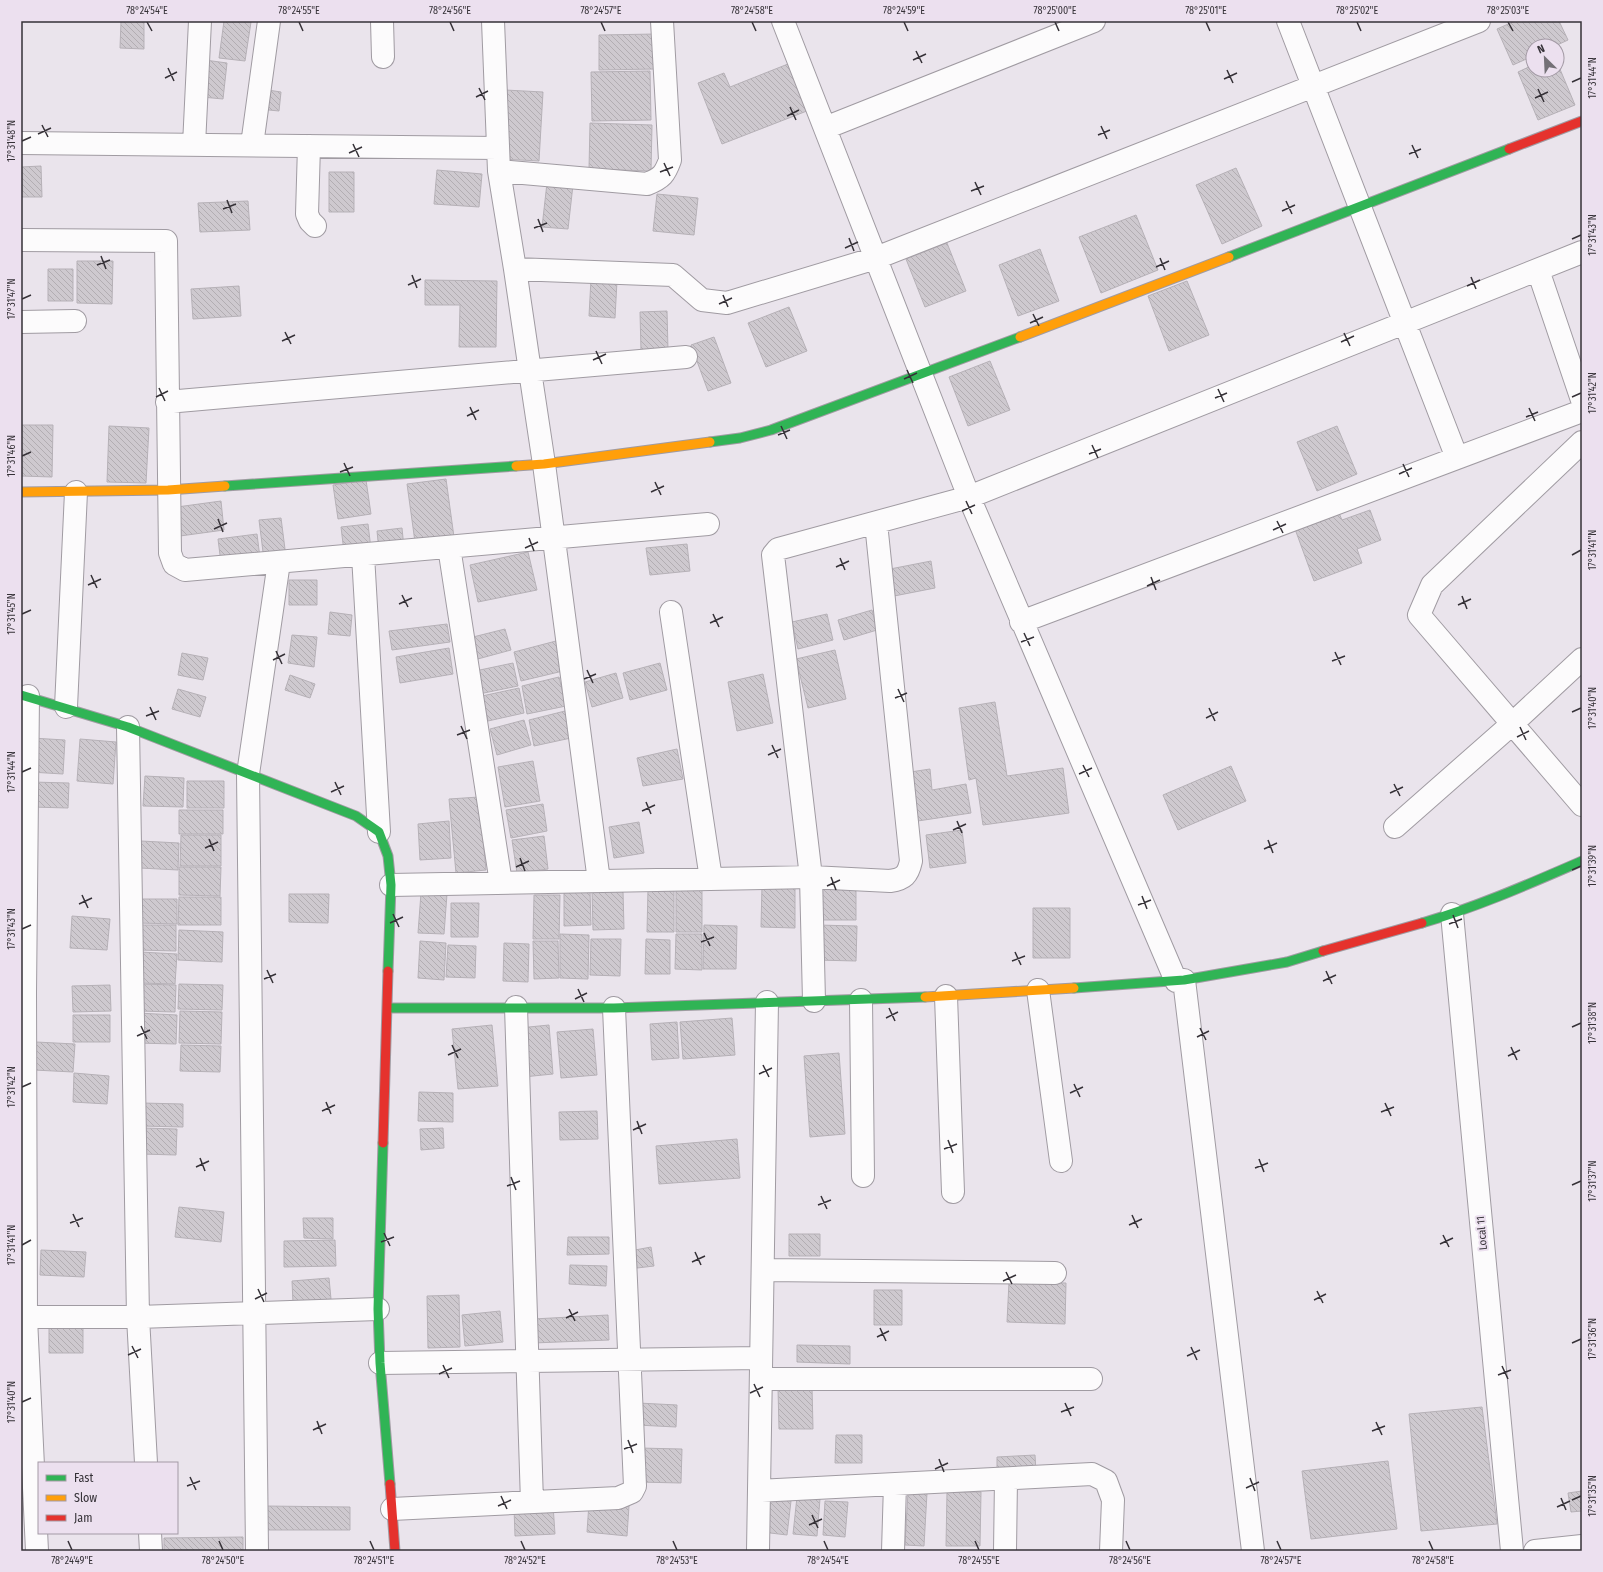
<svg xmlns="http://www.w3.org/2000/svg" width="1603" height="1572" font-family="'Fira Sans Condensed',sans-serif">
	<defs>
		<pattern id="building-back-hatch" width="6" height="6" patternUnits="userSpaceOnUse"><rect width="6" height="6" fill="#cec9cf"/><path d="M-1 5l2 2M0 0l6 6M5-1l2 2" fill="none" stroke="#b2adb2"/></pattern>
	</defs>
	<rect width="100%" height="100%" fill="#eae4ec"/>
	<!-- building -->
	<path fill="url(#building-back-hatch)" stroke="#b6b1b7" d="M121 21H144V49L120 48Z
		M224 21 251 22 245 61 219 58Z
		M1515 21H1559L1568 40 1555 46H1533V56L1513 65 1497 29Z
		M655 34V69L599 70V35Z
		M205 60 227 63 223 99 202 97Z
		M793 62 812 109 722 144 698 83 724 73 730 87Z
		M1557 62 1575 105 1538 120 1518 72 1533 65V70H1557Z
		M650 71 651 120 592 121 591 72Z
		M261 89 281 92 279 111 259 109Z
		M505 90 543 92 539 161 501 159Z
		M590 123 652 125 651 171 589 169Z
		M41 166 42 197H21V167Z
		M1236 168 1262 226 1222 244 1196 185Z
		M437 170 482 174 479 207 434 204Z
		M329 172H354V212H329Z
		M547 183 573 185 568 229 542 227Z
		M657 194 698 198 694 235 653 231Z
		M248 201 250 230 200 232 198 203Z
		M1136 215 1158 270 1101 293 1079 237Z
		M947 243 966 291 925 307 906 259Z
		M1040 249 1059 301 1018 316 999 265Z
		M77 261H113L112 304 77 303Z
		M48 269H73V301H48Z
		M591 279 617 281 615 318 589 316Z
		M425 280 497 281 496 347H459L460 305H425Z
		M1187 281 1209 335 1169 351 1148 296Z
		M239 286 241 316 193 319 191 289Z
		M789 307 807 351 766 367 748 323Z
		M667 311 668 350 641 351 640 312Z
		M714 337 731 383 708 391 691 345Z
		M990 361 1010 410 968 426 949 377Z
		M21 425H53L52 477 21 476Z
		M109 426 149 428 146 483 107 482Z
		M1337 426 1357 474 1317 491 1297 442Z
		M446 479 454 537 415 542 407 484Z
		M366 480 371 514 338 519 333 485Z
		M221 501 224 530 180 536 177 507Z
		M1370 510 1381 540 1357 549 1362 563 1314 581 1295 529 1339 513 1342 520Z
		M281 518 286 557 264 560 259 520Z
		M368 524 371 549 344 552 341 527Z
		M402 528 404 548 379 551 377 531Z
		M257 534 260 558 221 563 218 539Z
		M687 544 690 571 650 575 646 548Z
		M528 552 537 590 478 602 470 565Z
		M931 561 935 588 889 597 885 570Z
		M289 580H317V605H289Z
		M872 610 877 630 844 640 838 620Z
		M330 612 352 615 350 636 328 634Z
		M827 614 833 640 798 649 792 622Z
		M447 624 450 642 392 650 389 631Z
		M505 629 511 650 474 660 469 638Z
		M292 635 317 637 314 667 288 663Z
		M556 641 563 671 521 681 514 652Z
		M449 648 453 674 400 683 396 657Z
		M835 650 846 699 808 708 796 659Z
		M182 653 208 658 203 680 178 675Z
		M513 663 518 686 479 694 475 671Z
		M660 663 667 690 630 700 623 673Z
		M616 673 623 698 592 707 585 682Z
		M763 674 773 723 737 731 728 682Z
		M290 675 315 684 310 698 285 690Z
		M559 677 566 706 527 714 522 686Z
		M519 688 524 713 488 721 482 696Z
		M178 689 206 697 200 717 172 709Z
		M995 702 1007 776 1063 768 1069 813 983 825 976 778 969 780 959 708Z
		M565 711 571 738 534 746 529 720Z
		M524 720 531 745 497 755 490 729Z
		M32 738 65 740 63 774 30 772Z
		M80 739 116 742 113 784 77 781Z
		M677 749 683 779 643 786 637 758Z
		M533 761 540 801 505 807 498 767Z
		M1231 766 1246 801 1178 830 1163 795Z
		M930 769 932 790 966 784 971 813 911 822 904 773Z
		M145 776 184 778 183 807 143 806Z
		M187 781H224V808H187Z
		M32 782 69 783 68 808 31 807Z
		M479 797 486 870 456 873 449 799Z
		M543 804 547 831 511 838 506 810Z
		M179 810H223V834H179Z
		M449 821 451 858 420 860 418 824Z
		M639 822 644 853 614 858 609 827Z
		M962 830 966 863 930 868 926 835Z
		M181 835H221V866H180Z
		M544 836 548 869 517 873 512 840Z
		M141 841 179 843 178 870 140 868Z
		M179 867H221L220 896 179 895Z
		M818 883H856V920H818Z
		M762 885H795V928L761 927Z
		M676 888H702V932H676Z
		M648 889H674V932H647Z
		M590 891 591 925 564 926V892Z
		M592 891H623L624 929 593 930Z
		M421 893 447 894 444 934 418 933Z
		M289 894H329L328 923 289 922Z
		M534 895H560L559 939H533Z
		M179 897H221V925H178Z
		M138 899H177V924L138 923Z
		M451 903H479L478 937H451Z
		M1033 908H1070V958H1033Z
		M72 916 110 919 107 950 70 948Z
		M138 925H176V951L138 950Z
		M704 925 737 926 736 969H703Z
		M817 925 857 926 856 961 816 960Z
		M179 930 223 932 222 962 178 960Z
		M560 934 589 935 588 979 560 978Z
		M676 934H702V970L675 969Z
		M591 939H621L620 976 590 975Z
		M646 939 670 940V974H645Z
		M420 941 446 943 444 980 418 978Z
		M533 941H558L559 978 534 979Z
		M504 943 529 944 528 982 503 981Z
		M448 945 476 946 475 978 446 977Z
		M140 952 177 954 175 984 139 983Z
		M139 984 176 985 175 1012 138 1011Z
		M179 984 223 985 222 1010 178 1009Z
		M110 985 111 1011 73 1012 72 986Z
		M180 1011 222 1012 221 1044 179 1043Z
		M137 1013 177 1015 176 1044 136 1043Z
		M73 1015H110V1042H73Z
		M732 1018 735 1055 683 1059 680 1022Z
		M677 1022 679 1058 652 1060 650 1024Z
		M492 1025 498 1086 458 1089 452 1029Z
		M549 1025 553 1074 523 1077 519 1028Z
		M593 1029 597 1075 561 1078 557 1032Z
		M36 1042 75 1044 73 1072 34 1070Z
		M181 1045 221 1046 220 1072 180 1071Z
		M839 1053 845 1134 810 1137 804 1056Z
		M74 1073 109 1076 107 1104 73 1102Z
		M419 1092 453 1093V1122L418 1121Z
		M142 1103 183 1104V1127L141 1126Z
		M597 1111 598 1139 560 1140 559 1112Z
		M142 1128 177 1129 176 1155 141 1154Z
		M443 1128 444 1148 421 1150 420 1129Z
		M737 1139 740 1178 659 1184 656 1146Z
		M179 1207 224 1212 221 1242 175 1237Z
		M303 1218H333V1239L304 1238Z
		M789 1234H820V1256H789Z
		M568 1237H609V1254L567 1255Z
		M335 1240 336 1266 284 1267V1241Z
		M651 1247 654 1266 637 1268 635 1250Z
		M41 1250 86 1252 84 1277 40 1275Z
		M570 1265 607 1266 606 1286 569 1284Z
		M329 1278 331 1299 293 1303 292 1281Z
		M1009 1282 1066 1283 1065 1324 1007 1322Z
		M874 1290H902V1325H874Z
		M459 1295 460 1347 428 1348 427 1296Z
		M500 1311 503 1342 465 1346 462 1315Z
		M608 1315 609 1340 533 1343V1319Z
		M49 1323H83V1353H49Z
		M797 1345 850 1346V1364L797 1362Z
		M812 1387 813 1429H779L778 1388Z
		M638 1403 677 1405 676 1427 637 1425Z
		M1482 1407 1497 1524 1421 1531 1409 1414Z
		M836 1435H862V1463H835Z
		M639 1448 682 1449 681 1483 638 1482Z
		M1035 1455 1036 1472 997 1473V1457Z
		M1388 1461 1397 1529 1311 1539 1302 1471Z
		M21 1471H29L30 1498 21 1499Z
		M1582 1491V1511L1571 1512 1568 1493Z
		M908 1492 927 1493 924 1546 905 1545Z
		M947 1492H981L980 1546H946Z
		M797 1497 820 1499 817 1536 793 1534Z
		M766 1498 791 1501 787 1535 762 1532Z
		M825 1501 848 1502 845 1537 823 1535Z
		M589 1503 629 1506 627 1536 587 1532Z
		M553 1505 555 1534 515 1536 514 1508Z
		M266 1506 350 1507V1530H266Z
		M243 1537V1551H164V1538Z"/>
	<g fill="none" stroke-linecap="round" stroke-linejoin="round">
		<defs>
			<path id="street" d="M382 21 383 57
				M493 21 499 171 515 269 530 371 544 464 599 881
				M783 21 969 497 1176 981
				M1288 21 1457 458
				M825 128 1094 21
				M21 143 498 148
				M194 145 200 21
				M252 145 269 21
				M309 146 307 214 310 221 315 226
				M499 171 647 184C662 178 665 174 670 160L662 21
				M21 240 166 241 170 553 174 564 185 570 708 524
				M515 269 673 275 702 300 727 303 876 258 1479 21
				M1538 270 1582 400
				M21 322 75 321
				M167 402 686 357
				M1582 442 1432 585 1419 615 1582 805
				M449 547 501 883
				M363 555 379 832
				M671 612 711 879
				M1021 622 1582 411
				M28 696 25 993 26 1318 37 1551
				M66 707 76 492
				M128 727 138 1317 146 1463
				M1395 827 1512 724 1582 659
				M391 885 811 877 890 881C904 879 908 875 911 861L876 523
				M1452 914 1512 1551
				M1184 980 1253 1551
				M1038 990 1061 1161
				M946 996 953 1192
				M861 1000 863 1176
				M814 1001 811 877 773 555 778 549 969 497 1582 252
				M516 1007 532 1502
				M763 1270 1055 1273
				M21 1317H138L378 1309
				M380 1363 761 1358
				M762 1379H1091
				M759 1491 1092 1474 1106 1481 1113 1500 1111 1551
				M392 1509 618 1498 632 1492 635 1486 614 1008
				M150 1533 151 1551
				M257 1551 248 774 279 562
				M758 1551 767 1002
				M893 1551 895 1484
				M1005 1551 1006 1479
				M1535 1551 1582 1546"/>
			<path id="fast" d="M1229 257 1509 149
				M710 442 740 438 771 430 1020 337
				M225 486 516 466
				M21 695 128 727 356 816 379 832 388 856 391 885 388 971
				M1422 923C1477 907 1529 884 1582 861
				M1074 988 1184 980 1287 962 1323 951
				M388 1008H614L925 997
				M383 1143 378 1309 380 1363 390 1484"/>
			<path id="slow" d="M1020 337 1229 257
				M516 466 544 464 710 442
				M21 492 168 490 225 486
				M925 997 1074 988"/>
			<path id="jam" d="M1509 149 1582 121
				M1323 951 1422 923
				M383 1143 388 971
				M390 1484 395 1551"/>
		</defs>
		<!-- street casing -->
		<use href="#street" stroke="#a09ba2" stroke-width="24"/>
		<!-- fast casing -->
		<use href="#fast" stroke="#a09ba2" stroke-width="11"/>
		<!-- slow casing -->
		<use href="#slow" stroke="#a09ba2" stroke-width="11"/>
		<!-- jam casing -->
		<use href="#jam" stroke="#a09ba2" stroke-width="11"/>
		<!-- street -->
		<use href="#street" stroke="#fcfbfc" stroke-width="22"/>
		<!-- fast -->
		<use href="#fast" stroke="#30b455" stroke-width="9"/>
		<!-- slow -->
		<use href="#slow" stroke="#ff9f0a" stroke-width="9"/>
		<!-- jam -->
		<use href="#jam" stroke="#e5322d" stroke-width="9"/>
	</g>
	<!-- ticks -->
	<path fill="none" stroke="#353137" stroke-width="1.5" d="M147 22 152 31M299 22 303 31M450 22 454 31M601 22 605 31M752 22 756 31M904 22 908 31M1055 22 1059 31M1206 22 1210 31M1357 22 1361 31M1508 22 1513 31M916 51 922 63M913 60 926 54M168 68 174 81M1227 70 1233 83M165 78 177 72M1224 79 1237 73M1572 82 1581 78M479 88 485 100M1538 89 1544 102M476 97 488 91M1535 98 1548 92M790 107 796 120M787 116 799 110M42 125 48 137M1101 126 1107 139M38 134 51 128M1098 135 1110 130M22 141 31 137M353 144 359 157M1412 145 1418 158M349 153 362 147M1409 154 1421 149M664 163 670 176M660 172 673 167M975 182 981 195M971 191 984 186M227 200 232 213M1286 201 1292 214M223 209 236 204M1282 211 1295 205M538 219 543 232M534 228 547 223M849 238 854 251M1572 239 1581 235M845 248 858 242M101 256 106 269M1160 258 1165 270M97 265 110 260M1156 267 1169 261M412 275 417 288M1471 277 1476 289M408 285 421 279M1467 286 1480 280M723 295 728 307M22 299 31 295M719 304 732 298M1033 314 1039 326M1030 323 1043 317M285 332 291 344M1344 333 1350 346M282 341 295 335M1341 342 1354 336M596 351 602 364M593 360 606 354M907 370 913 383M904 379 917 373M159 388 165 401M1218 389 1224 402M156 397 168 391M1572 397 1581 393M1215 398 1227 393M470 407 476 420M1529 408 1535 421M467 416 479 410M1526 417 1538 412M781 426 787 439M778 435 790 430M1092 445 1098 458M1089 454 1101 449M22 456 31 452M344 463 350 476M1403 464 1409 477M340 472 353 467M1399 474 1412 468M655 482 661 495M651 492 664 486M966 501 972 514M962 511 975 505M218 519 223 532M1277 521 1283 533M214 529 227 523M1273 530 1286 524M529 538 534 551M525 548 538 542M1572 555 1581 550M840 558 845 570M836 567 849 561M91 575 97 588M1151 577 1156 590M88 585 101 579M1147 586 1160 580M402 595 408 607M1462 596 1467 609M399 604 412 598M1458 605 1471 599M22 614 31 610M713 614 719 627M710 623 723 617M1024 633 1030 646M1021 642 1034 637M276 651 282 664M1335 652 1341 665M273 660 285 654M1332 661 1345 656M587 670 593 683M584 679 596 674M898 689 904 702M895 698 907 693M150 707 156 720M1209 708 1215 721M1572 712 1581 708M146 716 159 711M1206 718 1218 712M461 726 467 739M1520 727 1526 740M457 735 470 730M1517 737 1529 731M772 745 778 758M768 755 781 749M1083 765 1089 777M22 772 31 768M1079 774 1092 768M335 782 341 795M1394 784 1400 796M331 792 344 786M1390 793 1403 787M646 802 651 814M642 811 655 805M957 821 962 833M953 830 966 824M209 839 214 851M1268 840 1273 853M205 848 218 842M1264 849 1277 843M520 858 525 871M516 867 529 861M1572 870 1581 866M831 877 836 890M827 886 840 880M82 895 88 908M1142 896 1147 909M79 904 92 898M1138 905 1151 900M393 914 399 927M1453 915 1458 928M390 923 403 917M1449 924 1462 919M22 929 31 925M704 933 710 946M701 942 714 937M1015 952 1021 965M1012 961 1025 956M267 970 273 983M1326 971 1332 984M264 979 276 974M1323 981 1336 975M578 989 584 1002M575 999 587 993M889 1008 895 1021M886 1018 898 1012M141 1026 147 1039M1572 1027 1581 1023M1200 1028 1206 1040M137 1036 150 1030M1197 1037 1209 1031M452 1045 458 1058M1511 1047 1517 1060M448 1055 461 1049M1508 1056 1520 1050M763 1065 769 1077M759 1074 772 1068M1074 1084 1080 1097M22 1087 31 1083M1070 1093 1083 1087M326 1102 331 1114M1385 1103 1391 1116M322 1111 335 1105M1381 1112 1394 1107M637 1121 642 1134M633 1130 646 1124M948 1140 953 1153M944 1149 957 1144M200 1158 205 1171M1259 1159 1264 1172M196 1167 209 1161M1255 1168 1268 1163M511 1177 516 1190M1572 1185 1581 1181M507 1186 520 1181M821 1196 827 1209M818 1205 831 1200M73 1214 79 1227M1132 1215 1138 1228M70 1223 83 1218M1129 1225 1142 1219M384 1233 390 1246M1443 1235 1449 1247M381 1242 394 1237M1440 1244 1453 1238M22 1245 31 1240M695 1252 701 1265M692 1262 705 1256M1006 1272 1012 1284M1003 1281 1016 1275M258 1289 264 1302M1317 1291 1323 1303M255 1299 267 1293M1314 1300 1326 1294M569 1309 575 1321M566 1318 578 1312M880 1328 886 1341M877 1337 889 1331M1572 1343 1581 1339M132 1346 138 1358M1191 1347 1197 1360M128 1355 141 1349M1187 1356 1200 1350M443 1365 449 1378M1502 1366 1508 1379M439 1374 452 1368M1498 1375 1511 1370M754 1384 760 1397M750 1393 763 1387M22 1402 31 1398M1065 1403 1071 1416M1061 1412 1074 1407M317 1421 322 1434M1376 1422 1382 1435M313 1430 326 1424M1372 1431 1385 1426M628 1440 633 1453M624 1449 637 1444M939 1459 944 1472M935 1469 948 1463M190 1477 196 1490M1250 1478 1255 1491M187 1486 200 1481M1246 1488 1259 1482M501 1496 507 1509M1561 1498 1566 1510M1572 1500 1581 1496M498 1506 511 1500M1557 1507 1570 1501M812 1515 818 1528M809 1525 822 1519M68 1541 72 1550M219 1541 223 1550M370 1541 374 1550M521 1541 525 1550M673 1541 677 1550M824 1541 828 1550M975 1541 979 1550M1126 1541 1130 1550M1277 1541 1281 1550M1429 1541 1433 1550"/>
	<g text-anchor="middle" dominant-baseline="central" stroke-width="4" stroke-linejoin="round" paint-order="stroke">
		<!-- street labels -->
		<g font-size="11" fill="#353137" stroke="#ece0ef">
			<text transform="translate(1482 1233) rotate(-95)">Local 11</text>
		</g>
	</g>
	<!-- border -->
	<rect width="1603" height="1572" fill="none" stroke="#ece0ef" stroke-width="44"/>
	<!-- legend -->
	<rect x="38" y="1462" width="140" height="72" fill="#ece0ef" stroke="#a39aa5"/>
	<rect x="46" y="1475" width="20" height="6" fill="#30b455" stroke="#a39aa5"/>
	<text x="74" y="1482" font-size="12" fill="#353137">Fast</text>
	<rect x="46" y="1495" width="20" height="6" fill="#ff9f0a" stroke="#a39aa5"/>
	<text x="74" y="1502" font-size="12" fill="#353137">Slow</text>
	<rect x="46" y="1515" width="20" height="6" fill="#e5322d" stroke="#a39aa5"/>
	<text x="74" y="1522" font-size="12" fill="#353137">Jam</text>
	<!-- north arrow -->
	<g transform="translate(1545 58) rotate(336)"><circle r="19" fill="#ece0ef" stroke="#a39aa5"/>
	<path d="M0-3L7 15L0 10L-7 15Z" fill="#747076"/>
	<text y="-6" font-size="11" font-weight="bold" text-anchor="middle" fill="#353137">N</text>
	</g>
	<rect x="22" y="22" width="1559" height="1528" fill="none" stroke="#353137" stroke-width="1.5"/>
	<g font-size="10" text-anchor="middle" fill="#353137">
		<text x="147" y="14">78°24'54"E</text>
		<text x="299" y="14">78°24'55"E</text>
		<text x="450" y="14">78°24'56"E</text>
		<text x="601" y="14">78°24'57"E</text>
		<text x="752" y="14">78°24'58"E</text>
		<text x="904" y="14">78°24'59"E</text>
		<text x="1055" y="14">78°25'00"E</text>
		<text x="1206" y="14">78°25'01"E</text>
		<text x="1357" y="14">78°25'02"E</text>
		<text x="1508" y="14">78°25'03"E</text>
		<text transform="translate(1592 78) rotate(-90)" y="4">17°31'44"N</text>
		<text transform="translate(11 141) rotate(-90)" y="4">17°31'48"N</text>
		<text transform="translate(1592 235) rotate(-90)" y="4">17°31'43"N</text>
		<text transform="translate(11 299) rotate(-90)" y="4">17°31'47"N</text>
		<text transform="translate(1592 393) rotate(-90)" y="4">17°31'42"N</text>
		<text transform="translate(11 456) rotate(-90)" y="4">17°31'46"N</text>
		<text transform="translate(1592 550) rotate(-90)" y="4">17°31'41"N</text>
		<text transform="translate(11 614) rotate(-90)" y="4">17°31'45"N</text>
		<text transform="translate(1592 708) rotate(-90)" y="4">17°31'40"N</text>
		<text transform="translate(11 772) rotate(-90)" y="4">17°31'44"N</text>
		<text transform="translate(1592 866) rotate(-90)" y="4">17°31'39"N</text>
		<text transform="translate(11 929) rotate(-90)" y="4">17°31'43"N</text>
		<text transform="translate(1592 1023) rotate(-90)" y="4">17°31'38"N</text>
		<text transform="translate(11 1087) rotate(-90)" y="4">17°31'42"N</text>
		<text transform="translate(1592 1181) rotate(-90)" y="4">17°31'37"N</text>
		<text transform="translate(11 1245) rotate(-90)" y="4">17°31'41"N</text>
		<text transform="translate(1592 1339) rotate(-90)" y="4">17°31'36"N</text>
		<text transform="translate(11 1402) rotate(-90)" y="4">17°31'40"N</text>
		<text transform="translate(1592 1496) rotate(-90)" y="4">17°31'35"N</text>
		<text x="72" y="1564">78°24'49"E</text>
		<text x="223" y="1564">78°24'50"E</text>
		<text x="374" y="1564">78°24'51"E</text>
		<text x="525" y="1564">78°24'52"E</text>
		<text x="677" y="1564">78°24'53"E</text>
		<text x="828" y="1564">78°24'54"E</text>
		<text x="979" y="1564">78°24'55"E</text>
		<text x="1130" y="1564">78°24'56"E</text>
		<text x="1281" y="1564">78°24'57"E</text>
		<text x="1433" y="1564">78°24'58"E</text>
	</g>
</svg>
